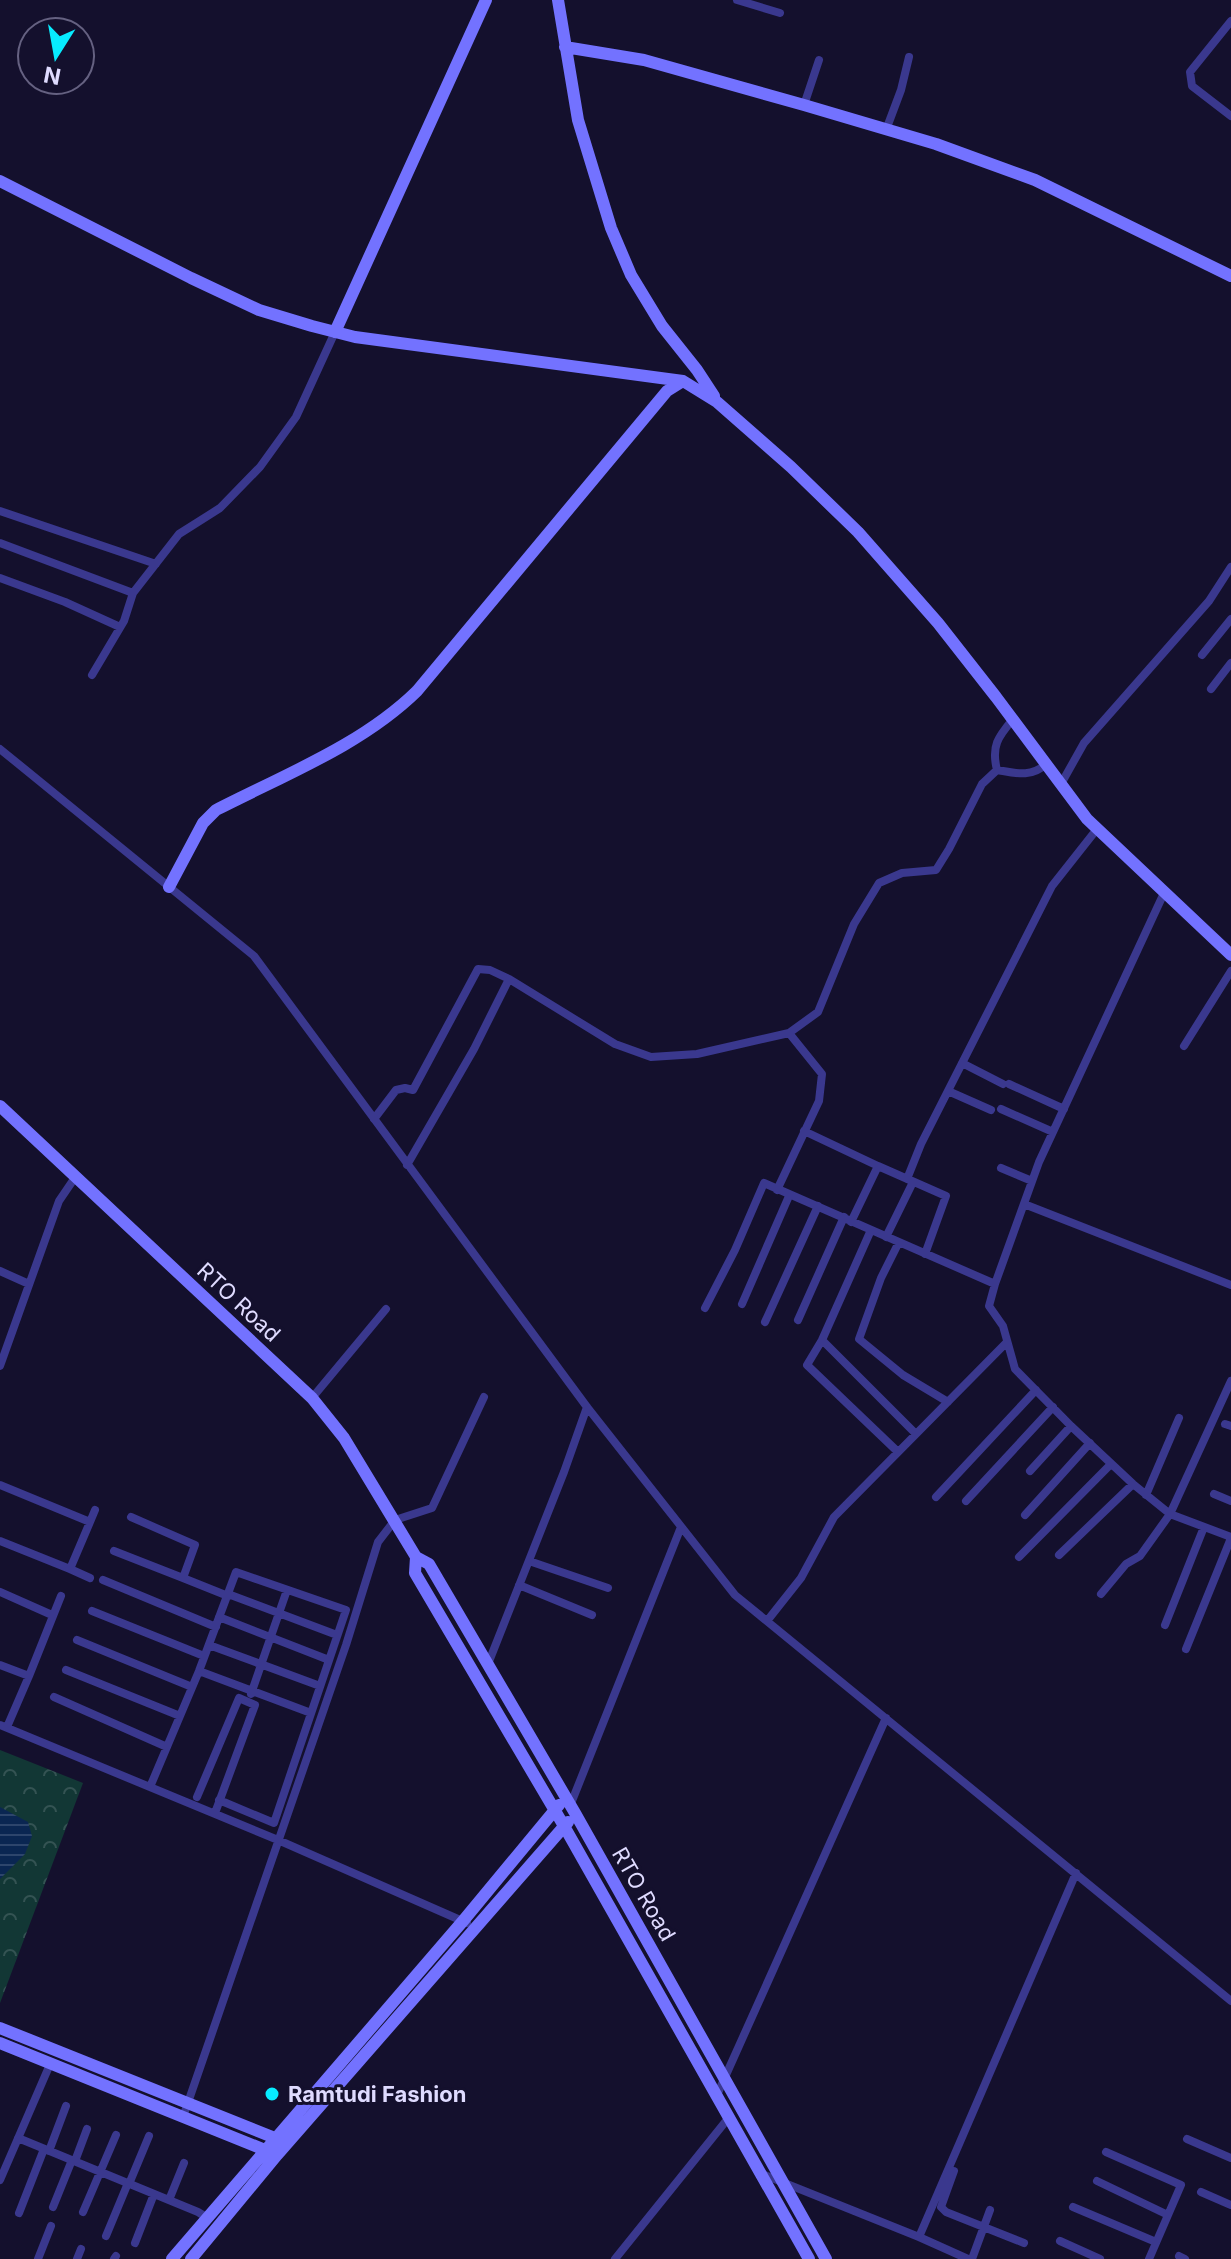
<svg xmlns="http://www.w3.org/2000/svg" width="1231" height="2259" font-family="Inter,sans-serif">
	<defs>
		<pattern id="forest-crowns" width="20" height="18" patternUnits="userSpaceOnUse" patternTransform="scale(2)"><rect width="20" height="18" fill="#123735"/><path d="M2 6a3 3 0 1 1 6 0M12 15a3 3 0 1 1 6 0" fill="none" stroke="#345353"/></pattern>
		<pattern id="water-rules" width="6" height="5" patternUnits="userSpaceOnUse" patternTransform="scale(2)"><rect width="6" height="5" fill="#0a2652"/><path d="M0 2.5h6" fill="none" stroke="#2d456c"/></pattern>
	</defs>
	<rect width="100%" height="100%" fill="#14102d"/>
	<!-- forest -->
	<path fill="url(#forest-crowns)" d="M0 1750 83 1783 0 2003Z"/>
	<!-- water -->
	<path fill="url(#water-rules)" d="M0 1807 28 1822 32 1836 25 1854 0 1879Z"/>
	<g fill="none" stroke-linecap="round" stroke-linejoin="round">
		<!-- street -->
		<path stroke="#3a388e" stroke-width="8" d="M737 0 780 13
			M1231 21 1190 72 1192 86 1231 116
			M804 105 819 60
			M886 130 901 90 909 57
			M0 511 156 564
			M0 543 133 593
			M0 578 65 602 120 627
			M1202 655 1231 619
			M92 675 124 621 133 593 179 534 220 508 260 467 296 417 335 332
			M1211 689 1231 663
			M0 749 254 956 587 1407 735 1595 1231 2001
			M997 770C991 746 998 737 1013 719
			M1061 784 1084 743 1209 601 1231 567
			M1164 893 1039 1162 995 1284 989 1306 1003 1326 1015 1369 1071 1426 1133 1484 1170 1514 1231 1537
			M509 979 615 1044 651 1057 697 1054 789 1033 818 1012 854 924 879 883 902 873 936 870 949 849 982 784 997 770C1015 773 1031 778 1046 764
			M1184 1046 1231 971
			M962 1063 1003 1084
			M1009 1084 1064 1109
			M948 1091 991 1110
			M1001 1109 1053 1132
			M374 1119 396 1090 405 1088 413 1090 478 969 490 970 509 979 474 1049 407 1165
			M804 1131 878 1166 851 1222
			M878 1166 946 1196 925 1254
			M1001 1168 1032 1181
			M907 1179 921 1144 1052 886 1097 829
			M777 1190 819 1101 822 1074 789 1033
			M1024 1204 1231 1285
			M871 1230 822 1340 916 1434
			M886 1237 913 1182
			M899 1242 881 1278 859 1339 903 1375 948 1402
			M0 1271 29 1284
			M742 1304 789 1196
			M705 1308 735 1250 764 1183 995 1284
			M798 1320 844 1217
			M765 1322 818 1206
			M822 1340 807 1365 898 1452
			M0 1366 59 1201 76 1176
			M312 1398 386 1309
			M1225 1424 1231 1426
			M1030 1471 1071 1426
			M0 1485 90 1522 95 1510
			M1214 1494 1231 1501
			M1146 1495 1179 1418
			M936 1497 1036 1390
			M966 1501 1053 1407
			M1025 1515 1090 1443
			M131 1517 195 1545 183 1578 228 1596
			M90 1522 70 1569 90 1578
			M0 1541 70 1569
			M114 1551 183 1578
			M1059 1555 1133 1484
			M1019 1557 1111 1464
			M529 1561 608 1588
			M103 1580 216 1627
			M519 1585 592 1615
			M0 1592 52 1615
			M228 1594 337 1635
			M1101 1594 1126 1564 1140 1556 1170 1514 1231 1381
			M92 1611 204 1656
			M219 1617 329 1660
			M767 1621 801 1578 834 1517 1007 1342
			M1165 1625 1204 1527
			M77 1640 192 1687
			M209 1645 320 1686
			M1186 1649 1231 1538
			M488 1664 564 1472 587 1407
			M0 1665 29 1676 61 1596
			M66 1670 180 1716
			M199 1671 311 1713
			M251 1694 287 1590
			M54 1697 167 1747
			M0 1725 278 1840 467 1923
			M7 1727 29 1676
			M150 1787 199 1671 236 1572 346 1610 274 1823 219 1800
			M197 1797 239 1698 255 1705 215 1813
			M570 1806 681 1527
			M717 2095 886 1718
			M183 2117 346 1645 378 1542 395 1520 432 1508 484 1397
			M18 2138 198 2212 206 2217
			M1187 2139 1231 2158
			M49 2151 66 2106
			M1106 2152 1181 2185 1149 2259
			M75 2161 87 2129
			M954 2171 941 2207 946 2212 1024 2243
			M762 2174 919 2237 968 2259
			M0 2180 51 2062
			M1097 2181 1168 2215
			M129 2184 149 2136
			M1201 2192 1231 2205
			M169 2200 184 2163
			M53 2207 72 2160
			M1073 2207 1156 2242
			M83 2212 116 2135
			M19 2213 44 2149
			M106 2236 128 2183
			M919 2237 1076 1873
			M1060 2241 1100 2259
			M135 2243 154 2194
			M1179 2256 1185 2259
			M38 2259 51 2226
			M77 2259 81 2249
			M114 2259 116 2256
			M615 2259 730 2116
			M972 2259 990 2210"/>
		<!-- secondary -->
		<path stroke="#7372ff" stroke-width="12" d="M558 0 578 120 611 228 631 275 662 326 697 370 714 396
			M565 47 644 60 804 105 936 144 1035 180 1231 276
			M0 181 191 278 259 310 312 326 355 337 683 381 717 402 791 467 858 532 938 623 996 697 1087 819 1231 955
			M335 332 486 0
			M169 887 203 823 216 810C284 775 362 745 417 691L667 391 683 381
			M0 1106 312 1398 344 1438 416 1557 415 1573 564 1826 809 2259
			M416 1557 429 1564 575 1813 826 2259
			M0 2028 280 2140
			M0 2043 270 2152
			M172 2259 463 1921 559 1805
			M191 2259 277 2155 568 1822"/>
	</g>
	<!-- markers -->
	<circle fill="#07ecff" stroke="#14102d" stroke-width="3" cx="272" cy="2094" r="8"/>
	<g text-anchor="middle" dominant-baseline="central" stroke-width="6" stroke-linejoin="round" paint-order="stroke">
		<!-- street labels -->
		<g font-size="22" fill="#dfdbff" stroke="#14102d">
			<text transform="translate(239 1302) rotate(43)">RTO Road</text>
			<text transform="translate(644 1894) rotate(60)">RTO Road</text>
		</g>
		<!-- poi labels -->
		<g font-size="22" font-weight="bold" fill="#dfdbff" stroke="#14102d" text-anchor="start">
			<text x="288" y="2094">Ramtudi Fashion</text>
		</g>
	</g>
	<!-- north arrow -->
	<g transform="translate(56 56) rotate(191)"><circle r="38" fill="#14102d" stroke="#656181" stroke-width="2"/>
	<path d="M0-6L14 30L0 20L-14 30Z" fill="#07ecff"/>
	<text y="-12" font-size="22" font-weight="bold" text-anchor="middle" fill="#dfdbff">N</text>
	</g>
</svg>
